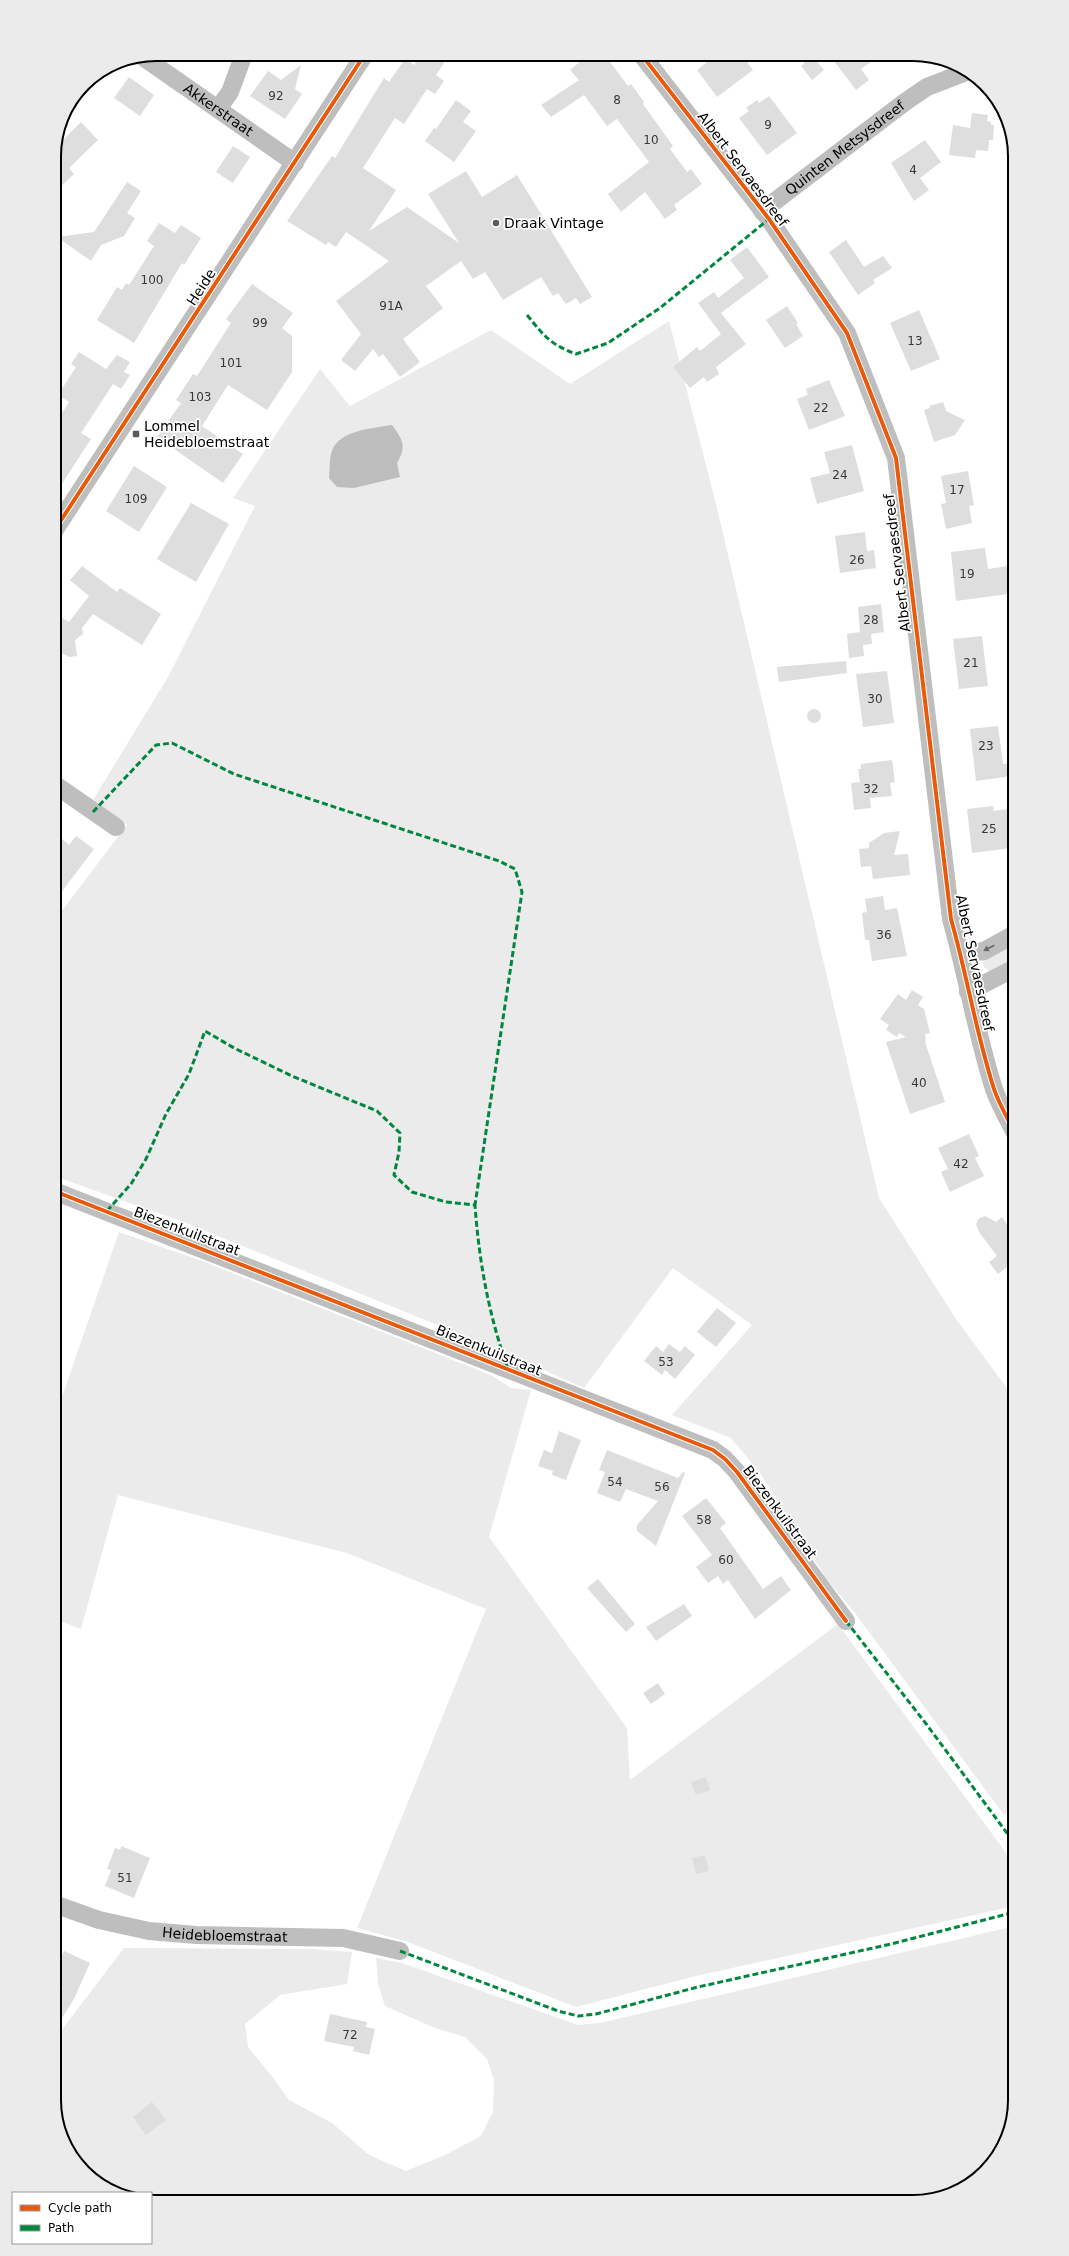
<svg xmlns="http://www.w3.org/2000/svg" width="1069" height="2256" font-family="'DejaVu Sans',sans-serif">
	<rect width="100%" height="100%" fill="#fff"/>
	<!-- green -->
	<path fill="#ebebeb" d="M669 321 717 508 879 1198 956 1319 1015 1399V1808L1004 1815 855 1613 828 1581 760 1473 731 1438 672 1415 752 1325 673 1268 584 1388 504 1352 186 1223 54 1176V921L127 825 93 800 168 677 255 506 233 498 320 369 350 406 491 330 570 384Z
		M1015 940V961L992 973 984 967 982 959Z
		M119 1232 202 1261 491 1375 511 1388 531 1390 489 1537 627 1728 630 1780 838 1624 1015 1865V1906L696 1976 576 2007 405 1941 357 1928 486 1609 347 1553 118 1495 81 1629 54 1619V1420Z
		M1015 1926V2101L1010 2133 994 2162 946 2197 913 2202H151V2193H126L94 2181 59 2133 54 2100V2040L124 1948 313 1949 352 1952 347 1984 280 1995 245 2024 248 2047 271 2075 289 2100 332 2123 369 2155 406 2171 445 2155 481 2136 493 2112 494 2080 487 2059 465 2037 435 2028 385 2006 378 1984 376 1958 402 1963 578 2025 600 2023Z"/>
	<!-- water -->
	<path fill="#bdbdbd" d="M392 425C403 440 407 446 397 463L400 477 354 488 337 487 329 478C330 470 329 458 332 451 339 430 374 428 392 425Z"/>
	<!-- building -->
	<path fill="#dedede" d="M422 54H431L444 63 436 75 444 81 435 94 427 89 404 124 395 118 363 168 396 190 369 231 407 207 459 243 428 194 466 171 482 197 517 175 592 297 580 304 576 298 566 304 558 293 553 296 541 277 503 300 485 272 473 279 461 261 426 286 443 308 403 339 420 362 400 377 383 354 379 357 373 349 355 371 341 360 361 334 336 301 389 261 346 232 336 247 328 242 326 245 287 221 332 156 335 158 384 78 389 82 405 59 414 65Z
		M578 54H604L628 86 631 84 644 102 643 104 673 146 670 149 687 172 691 169 702 184 674 205 677 210 665 219 645 192 621 212 608 194 649 162 617 119 607 126 584 95 551 117 541 105 579 80 570 70 582 60Z
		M717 54H741L753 70 717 97 697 70Z
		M842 54H882L861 69 869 80 856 90 834 61Z
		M812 56 824 70 812 80 801 66Z
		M301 65 295 89 302 94 285 119 250 96 268 71 281 80Z
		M129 77 154 95 140 116 114 98Z
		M769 96 797 133 767 155 739 118 749 111 746 108 757 100 759 103Z
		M456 100 471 111 463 122 476 131 454 162 425 141 434 128 436 129Z
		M972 113 988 115 987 121 991 122V125H994L993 140H989L988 151 976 150 975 158 949 155 953 125 970 128Z
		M81 122 98 140 69 168 74 174 54 193 55 148Z
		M925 140 941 162 920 178 929 190 914 201 891 163Z
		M233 146 250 157 233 183 216 172Z
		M127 182 141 191 127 213 135 218 124 236 101 245 91 261 57 237 94 232Z
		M159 223 175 233 181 225 201 238 184 265 182 263 134 343 97 320 117 287 122 290 126 283 129 285 154 246 147 241Z
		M846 240 864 267 883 256 892 268 873 280 875 283 858 295 829 252Z
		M747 247 769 277 721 313 746 344 716 367 719 374 707 382 704 377 690 388 673 367 697 347 700 351 721 334 698 303 714 292 718 298 744 278 730 260Z
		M252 284 293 313 282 328 292 336V372L267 410 228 385 202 426 243 454 223 483 157 437 181 403 176 400 193 374 197 376 231 323 226 319Z
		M787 306 798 323 796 324 803 336 785 348 766 320Z
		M919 310 940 359 911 371 890 323Z
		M79 352 106 369 117 355 130 362 124 372 130 375 121 389 113 384 81 433 91 439 54 496V426L69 402 58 395 76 367 71 364Z
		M829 380 845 416 809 430 797 399 808 395 806 389Z
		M943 402 946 411 965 420 955 435 934 442 924 410 930 408 929 406Z
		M852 445 864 491 817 504 810 478 830 473 824 452Z
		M134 466 167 487 139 532 106 511Z
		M968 471 974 505 969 506 972 523 946 529 941 504 946 503 941 476Z
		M191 503 229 524 196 582 157 559Z
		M865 532 867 551 874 550 876 568 840 573 835 536Z
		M985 548 988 569 1015 565V593L956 601 951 552Z
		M82 566 117 592 120 588 161 614 142 645 93 614 82 628 83 634 75 640 77 656 69 657 54 649V613L69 622 89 596 70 580Z
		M881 604 884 632 871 634 872 644 863 645 864 656 849 658 847 634 860 632 858 607Z
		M982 636 988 686 959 689 953 639Z
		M846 661 847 673 779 682 777 667Z
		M887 671 894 723 863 727 856 674Z
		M807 716a7 7 0 1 1 14 0a7 7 0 1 1-14 0Z
		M998 726 1003 764 1011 763 1012 776 976 781 970 729Z
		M892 760 895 782 890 783 892 796 870 798 871 808 854 810 851 783 860 782 858 769H861V764Z
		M993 806 994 811 1007 809 1012 848 972 853 967 809Z
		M900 831 894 855 908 854 910 875 873 879 871 866 861 867 859 849 869 848V843L884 833Z
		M76 836 94 849 54 902V847L61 838 69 845Z
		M883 896 885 910 897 908 907 956 872 961 869 940H865L862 913 867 912 865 899Z
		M912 990 923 997 918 1005 924 1009 930 1033 925 1034 926 1041 925 1042 945 1102 910 1114 886 1042 906 1037 899 1033 897 1037 886 1030 889 1025 880 1019 898 994 906 1000Z
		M969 1134 979 1156 975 1158 984 1176 950 1192 941 1172 948 1169 938 1148Z
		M985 1216 996 1222 1002 1217 1015 1236V1261L998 1274 989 1262 997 1256 979 1232 976 1224 978 1219Z
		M717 1308 736 1323 716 1347 697 1332Z
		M669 1344 680 1352 685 1346 695 1355 675 1379 665 1370 662 1375 644 1361 656 1346 663 1352Z
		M559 1431 581 1440 566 1480 552 1475 553 1471 538 1466 544 1450 552 1453Z
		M607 1450 678 1478 683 1472 685 1473 656 1546 637 1531V1525L658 1501 626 1489 620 1502 597 1493 605 1472 599 1470Z
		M706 1498 726 1523 720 1528 763 1589 781 1576 791 1590 755 1619 728 1580 723 1584 718 1576 708 1583 696 1567 712 1555 682 1516Z
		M598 1579 635 1624 626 1632 587 1588Z
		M684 1604 692 1616 656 1641 646 1627Z
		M658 1683 665 1694 651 1704 643 1693Z
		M706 1777 710 1790 696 1795 691 1782Z
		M121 1846 150 1858 134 1898 105 1886 111 1870 107 1869 115 1848 120 1850Z
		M705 1855 709 1871 696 1874 692 1858Z
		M64 1951 90 1963 74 1999 55 2029 54 2008 63 1987 54 1983V1973Z
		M330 2014 367 2022 366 2027 375 2029 369 2055 353 2051 354 2047 324 2041Z
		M152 2102 166 2120 146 2135 133 2117Z"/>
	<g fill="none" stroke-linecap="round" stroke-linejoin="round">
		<!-- minor -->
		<g stroke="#bebebe" stroke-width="18">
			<path d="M641 54 769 219 847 333 896 458 951 919C967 975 976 1033 994 1089 999 1104 1008 1119 1015 1133"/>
			<path id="s1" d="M143 57 295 163"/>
			<path d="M218 109 230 92 244 54"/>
			<path id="s2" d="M762 211 905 102 927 87 966 72"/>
			<path d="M54 531 365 54"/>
			<path d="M54 784 116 827"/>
			<path d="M961 954 984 951 1015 934"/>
			<path d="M968 992 1015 968"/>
			<path d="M54 1191 713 1450 725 1459 737 1472 846 1621"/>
			<path id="s3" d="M54 1904 99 1920 149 1931 196 1935 343 1938 400 1951"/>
		</g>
		<!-- quiet -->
		<path stroke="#00873e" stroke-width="3" stroke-dasharray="6 3" stroke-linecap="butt" d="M527 315C545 337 550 344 576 354L608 343 660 308 769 219
			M93 812 156 745 172 743 234 774 499 861 515 869 522 892 475 1205
			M107 1211 131 1184 146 1159 166 1114 189 1074 205 1031 234 1048 292 1076 377 1111 400 1133 399 1152 394 1175 412 1192 446 1202 475 1205C479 1262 489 1316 508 1369
			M846 1621 927 1725 1015 1844
			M400 1951 558 2011 578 2016 596 2014 698 1987 891 1944 1015 1912"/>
		<defs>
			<path id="cycleway" d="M641 54 769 219 847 333 896 458 951 919C967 975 976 1033 994 1089 999 1104 1008 1119 1015 1133
				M54 531 365 54
				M54 1191 713 1450 725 1459 737 1472 846 1621"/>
		</defs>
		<!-- cycleway casing -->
		<use href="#cycleway" stroke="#fff" stroke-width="6"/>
		<!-- cycleway -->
		<use href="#cycleway" stroke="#e8590c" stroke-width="4"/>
	</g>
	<!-- one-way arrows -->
	<defs><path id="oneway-solid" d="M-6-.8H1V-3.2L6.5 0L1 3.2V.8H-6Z"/></defs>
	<use fill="#686868" href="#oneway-solid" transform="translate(989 948) rotate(153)"/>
	<!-- markers -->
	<g fill="#595959" stroke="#fff" stroke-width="1.5">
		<circle cx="496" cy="223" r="4"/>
		<rect x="132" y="430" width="8" height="8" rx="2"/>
	</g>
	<g text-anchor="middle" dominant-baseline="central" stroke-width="3.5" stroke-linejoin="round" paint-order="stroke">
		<!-- number labels -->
		<g font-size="12" fill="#383838">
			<text x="276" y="96">92</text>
			<text x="617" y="100">8</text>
			<text x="768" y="125">9</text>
			<text x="651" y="140">10</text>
			<text x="913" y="170">4</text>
			<text x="152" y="280">100</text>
			<text x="391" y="306">91A</text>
			<text x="260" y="323">99</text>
			<text x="915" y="341">13</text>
			<text x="231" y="363">101</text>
			<text x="200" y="397">103</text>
			<text x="821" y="408">22</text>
			<text x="840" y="475">24</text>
			<text x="957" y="490">17</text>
			<text x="136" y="499">109</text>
			<text x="857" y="560">26</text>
			<text x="967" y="574">19</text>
			<text x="871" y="620">28</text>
			<text x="971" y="663">21</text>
			<text x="875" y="699">30</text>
			<text x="986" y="746">23</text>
			<text x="871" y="789">32</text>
			<text x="989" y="829">25</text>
			<text x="884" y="935">36</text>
			<text x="919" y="1083">40</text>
			<text x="961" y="1164">42</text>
			<text x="666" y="1362">53</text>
			<text x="615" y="1482">54</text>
			<text x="662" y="1487">56</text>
			<text x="704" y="1520">58</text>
			<text x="726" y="1560">60</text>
			<text x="125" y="1878">51</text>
			<text x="350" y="2035">72</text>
		</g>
		<!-- street labels -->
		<g font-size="14" fill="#000" stroke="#fff">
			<text stroke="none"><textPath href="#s1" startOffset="92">Akkerstraat</textPath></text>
			<text stroke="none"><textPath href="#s2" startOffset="104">Quinten Metsysdreef</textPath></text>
			<text transform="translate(743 169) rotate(53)">Albert Servaesdreef</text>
			<text transform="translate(201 287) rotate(-57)">Heide</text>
			<text transform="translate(897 563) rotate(-97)">Albert Servaesdreef</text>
			<text transform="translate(975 963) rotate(78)">Albert Servaesdreef</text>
			<text transform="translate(187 1231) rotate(21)">Biezenkuilstraat</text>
			<text transform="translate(489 1350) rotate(22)">Biezenkuilstraat</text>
			<text transform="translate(780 1512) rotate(53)">Biezenkuilstraat</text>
			<text stroke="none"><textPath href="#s3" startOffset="175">Heidebloemstraat</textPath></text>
		</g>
		<!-- poi labels -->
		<g font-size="14" fill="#000" stroke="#fff" text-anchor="start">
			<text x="504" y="223">Draak Vintage</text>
			<text x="144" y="426">Lommel<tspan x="144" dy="16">Heidebloemstraat</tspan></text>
		</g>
	</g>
	<!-- crop -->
	<path d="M0 0H1069V2256H0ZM156 61H913A95 95 0 0 1 1008 156V2100A95 95 0 0 1 913 2195H156A95 95 0 0 1 61 2100V156A95 95 0 0 1 156 61Z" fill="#ebebeb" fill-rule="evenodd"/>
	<path fill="none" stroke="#000" stroke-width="2" d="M156 61H913A95 95 0 0 1 1008 156V2100A95 95 0 0 1 913 2195H156A95 95 0 0 1 61 2100V156A95 95 0 0 1 156 61Z"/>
	<!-- legend -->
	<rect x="12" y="2192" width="140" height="52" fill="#ffffff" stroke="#999999"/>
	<rect x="20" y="2205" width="20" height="6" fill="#e8590c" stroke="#999999"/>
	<text x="48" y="2212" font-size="12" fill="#000000">Cycle path</text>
	<rect x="20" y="2225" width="20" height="6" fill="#00873e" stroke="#999999"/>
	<text x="48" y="2232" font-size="12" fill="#000000">Path</text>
</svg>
